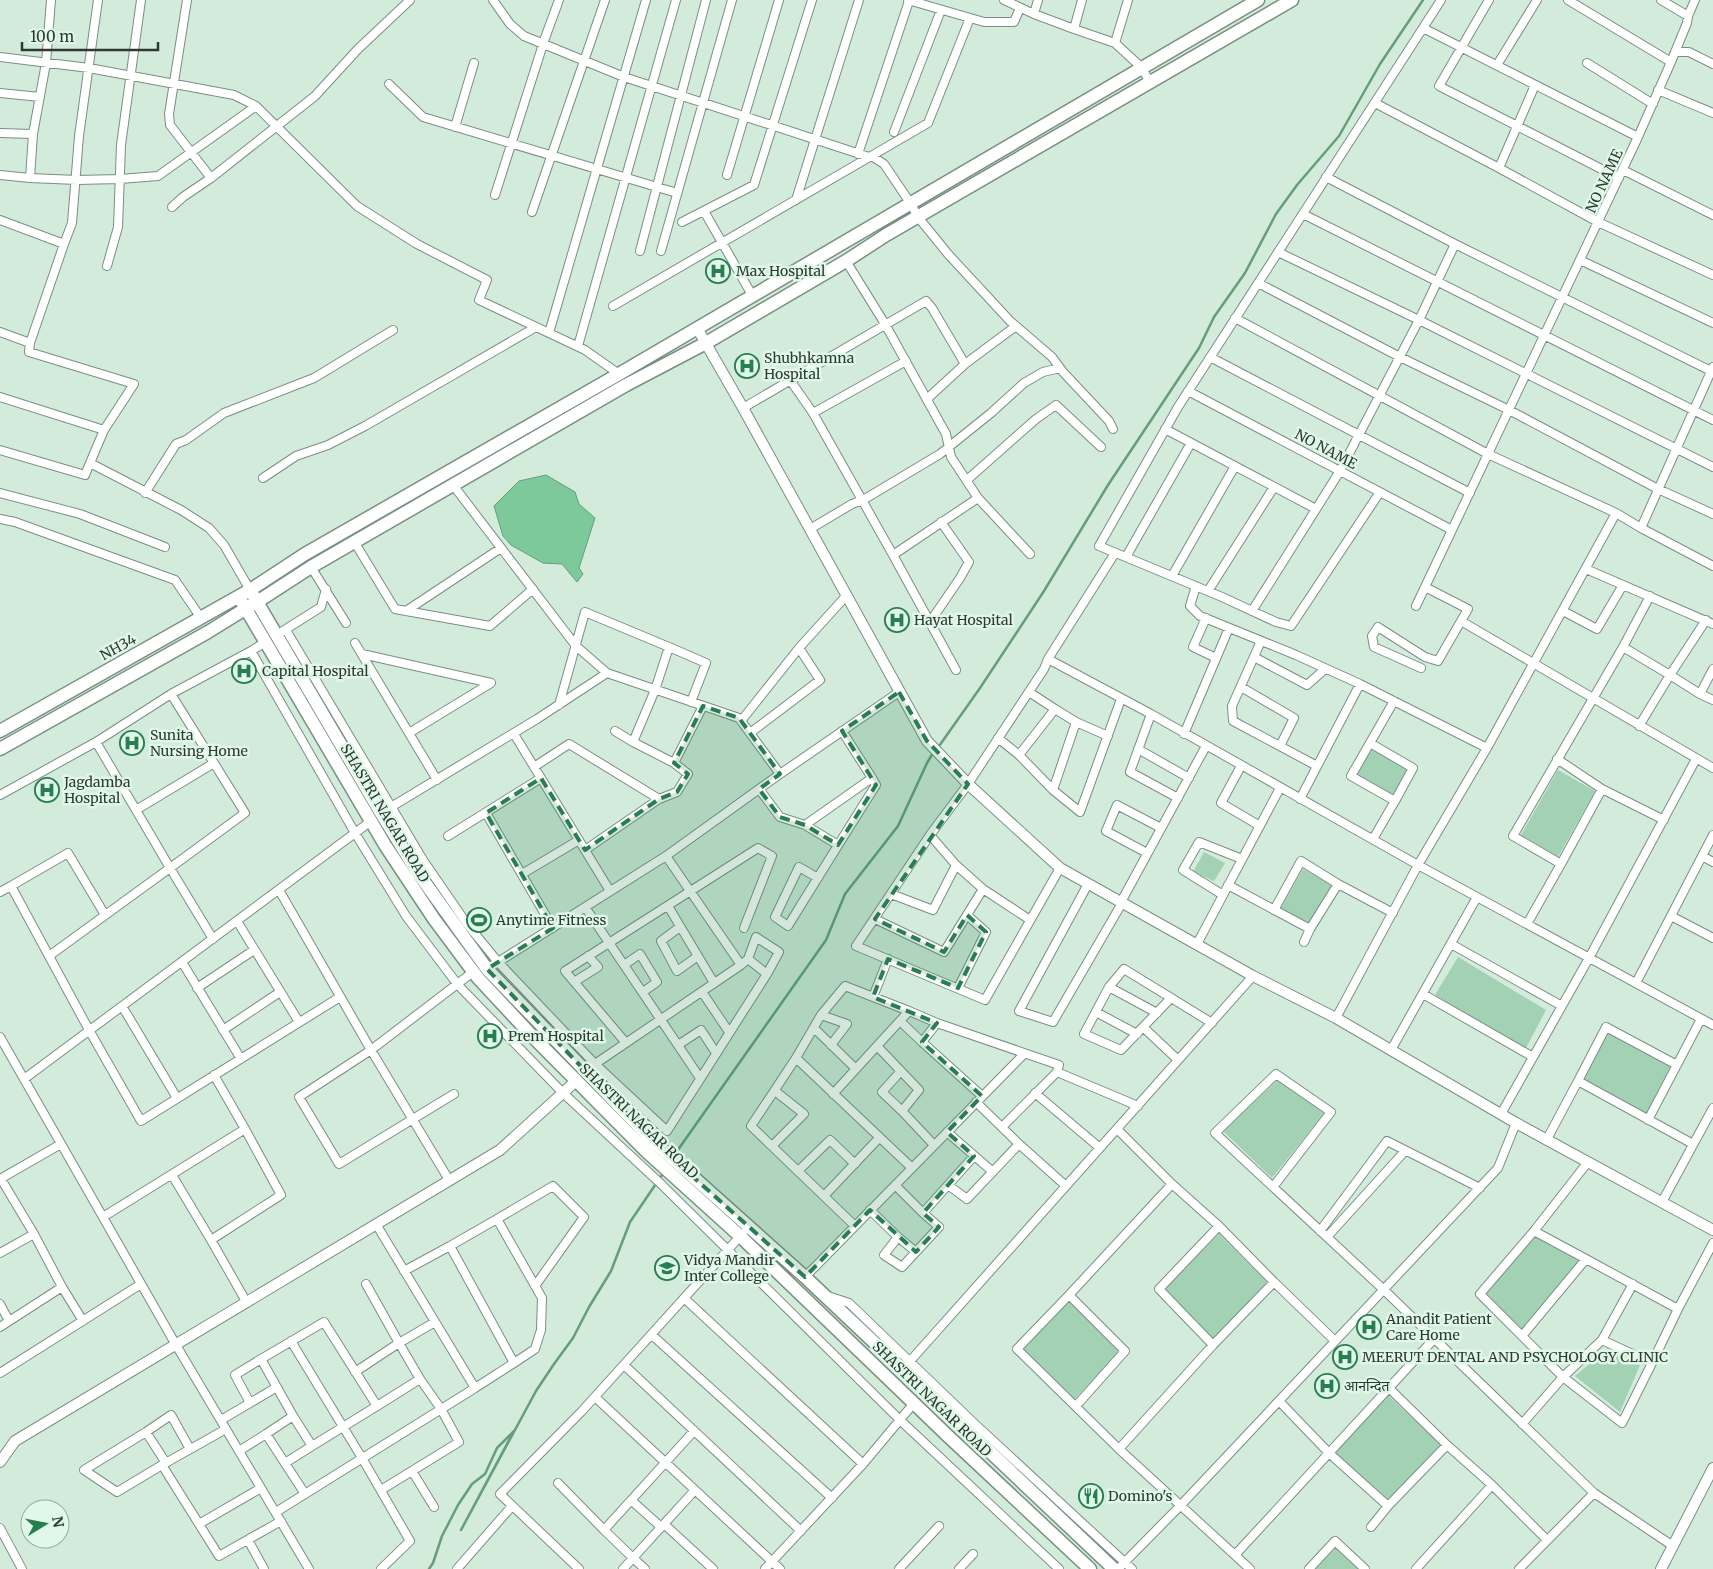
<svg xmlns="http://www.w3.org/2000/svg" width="1713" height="1569" font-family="Merriweather,'Noto Sans Devanagari',serif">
	<rect width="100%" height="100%" fill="#d2ebda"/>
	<!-- green -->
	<path fill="#a2d2b3" d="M1372 748 1407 769 1393 795 1356 774Z
		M1558 770 1595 791 1558 857 1521 835Z
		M1204 852 1225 863 1214 881 1193 872Z
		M1303 869 1332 885 1309 923 1281 908Z
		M1458 957 1546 1010 1525 1050 1435 995Z
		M1608 1031 1671 1066 1647 1113 1583 1079Z
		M1278 1080 1324 1113 1272 1178 1223 1131Z
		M1219 1234 1267 1282 1213 1340 1164 1289Z
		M1536 1236 1580 1260 1522 1330 1485 1292Z
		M1069 1300 1119 1352 1074 1400 1022 1348Z
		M1605 1351 1640 1365 1620 1412 1575 1376Z
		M1388 1395 1441 1445 1389 1500 1334 1452Z
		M1337 1547 1359 1569H1315Z"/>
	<!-- water -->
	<path fill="#7dc99b" stroke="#669e7c" d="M546 475 575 492 579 504 595 518 579 568 583 574 577 582 562 564 543 563 511 545 503 536 494 506 519 481Z"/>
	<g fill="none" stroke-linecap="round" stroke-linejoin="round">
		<!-- stream -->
		<path stroke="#669e7c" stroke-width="2.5" d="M937 749 980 688 1044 591 1108 485 1199 348 1214 317 1245 273 1276 214 1297 185 1339 136 1380 64 1423 0
			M675 1154 826 940 845 894 898 826 927 763 933 753
			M429 1569 433 1563 442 1536 458 1505 472 1484 485 1474 497 1448 514 1431 461 1530 536 1391 554 1364 573 1338 589 1307 611 1271 630 1222 664 1172"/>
		<defs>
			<path id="minor" d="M187 0 169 114 170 125 211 178
				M493 0 510 24 524 36 624 77 869 157H873L884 164 911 204 918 217 948 254 1010 321 1052 357 1063 372 1109 421 1113 429
				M908 0 984 22H1014L1020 8
				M1004 0 1034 14 1074 29
				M1082 0 1074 29 1115 43
				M1128 0 1115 43 1141 67 1150 82
				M1489 0 1439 86 1619 178
				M1568 0 1671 62 1638 137
				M1661 0 1688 16
				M1034 14 1038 0
				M1675 52H1689L1713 64
				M0 57 89 68 234 95 256 106 357 206 417 244 487 280 479 300 585 350 619 374
				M1671 62 1687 23 1688 16 1695 0
				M1587 63 1653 104
				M1497 65 1537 0
				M389 84 423 117 677 193
				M1658 90 1713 113
				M0 93 40 97
				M1375 103 1499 168 1598 222 1713 275
				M455 127 474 63
				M894 132 941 10
				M0 133 33 134
				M858 154 909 1
				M1499 168 1535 85
				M1623 170 1713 215
				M0 175 30 178 77 180 120 179 158 176 256 106
				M727 175 779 0
				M1326 177 1455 244 1713 372
				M30 178 33 134 46 63 51 0
				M495 195 545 38 559 0
				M796 200 859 0
				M172 207 183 197 211 178 315 96 358 49 410 0
				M704 211 752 295
				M532 212 605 0
				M1303 214 1713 420
				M0 220 64 244 72 223 79 136 98 0
				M682 222 754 185 812 0
				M64 244 30 343 29 352 134 384 104 430 90 463 181 510 209 528 224 545 250 590
				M640 251 706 0
				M661 251 732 0
				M1278 252 1419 320 1713 467
				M1580 260 1713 323
				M846 261 885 324 946 434 951 457 978 498 1030 554
				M107 266 118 227 121 145 141 0
				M1258 283 1400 357 1509 410 1658 489 1713 514
				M613 306 928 123 970 18
				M1235 318 1488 454 1616 513 1487 748 1418 865 1336 1018
				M0 332 30 343
				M549 333 646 0
				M578 346 676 0
				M1210 357 1470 493
				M790 380 813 413 893 555 956 670
				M1188 391 1452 530
				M0 397 104 430
				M927 399 965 364 1016 326
				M743 408 926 301 932 308 965 364
				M813 413 906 361
				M1165 429 1316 509
				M0 450 85 475 90 463
				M263 478 296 456 328 445 365 426 536 327
				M967 480 1036 419 1056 405 1101 447
				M453 485 576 646 607 673
				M1380 492 1291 626 1276 622 1222 597 1099 546 1178 407 1441 0
				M0 493 80 514 165 547
				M145 493 176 444 186 440 224 413 314 378 393 330
				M1616 513 1641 528 1713 367
				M0 519 15 522 175 580 201 618
				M1641 528 1713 566
				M810 529 852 504 863 500 940 454 991 413 1024 383 1043 372 1060 368
				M355 543 395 609 490 626 533 589
				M893 555 978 498
				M1126 557 1191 443
				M311 567 346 623
				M1586 569 1713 624
				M1172 576 1235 466
				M1196 586 1190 606 1200 616 1296 655 1360 684 1487 748
				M1425 587 1468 609 1461 621
				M1208 591 1274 487
				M1650 596 1623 647 1670 675 1706 620
				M1416 606 1638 137 1423 28
				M406 611 501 548
				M1252 611 1340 471 1419 320 1455 244
				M1563 611 1597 629 1623 585
				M1206 618 1193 647 1216 658
				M930 622 960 578 969 562 941 522
				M286 630 423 860 467 924 498 962 595 1064 667 1131 767 974 748 959 741 965
				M283 631 321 607 326 589
				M1261 641 1232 706 1233 721 1317 766
				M355 643 437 780
				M799 648 846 596
				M251 651 264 643
				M362 654 491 683 409 733
				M1254 657 1307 685 1325 669
				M1048 659 1151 714 1418 865 1713 1025
				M1421 668 1374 647 1372 636 1378 627 1425 657 1438 661 1461 621 1713 768
				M1713 669 1700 694 1713 700
				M1241 687 1294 718 1280 746
				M1029 692 1055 709
				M691 702 706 663 669 647 655 690 633 742 674 763 703 706
				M559 705 585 612 669 647
				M1151 714 1130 772 1178 798
				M741 721 799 648 820 680 750 733
				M1639 726 1670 675 1700 694
				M615 731 633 742
				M514 734 610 891
				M1184 734 1229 628
				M1108 736 1076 722 1053 790 1080 812 1121 699
				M998 738 1019 755
				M96 742 170 868 245 813 171 694
				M1370 743 1413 768 1395 801
				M1138 749 1189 778
				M1557 759 1602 789 1561 864
				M1241 766 1221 803 1260 826
				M534 767 569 744 659 799 585 850
				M759 789 780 817 805 825 872 778 842 731
				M1602 789 1664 820
				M1053 790 1019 755 1055 709 1076 722
				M0 795 96 742 171 694 251 651 355 833 371 821
				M659 799 677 792 688 774 674 763
				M1300 799 1360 684
				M136 810 214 763
				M381 813 537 719 607 673 739 718 780 774
				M486 813 553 928
				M805 825 838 845
				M448 836 541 778
				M1373 839 1395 801 1351 776 1394 701
				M1147 853 1106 831 1117 805 1161 828
				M1702 856 1713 862
				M956 865 983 889 1030 920
				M1060 868 985 1000 856 946 930 835 968 784 1044 669 1048 659 1115 553
				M522 874 579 840
				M818 878 799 867 775 917 788 926C817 879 846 832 876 785L872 778
				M1088 884 1019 1011 1053 1022 1122 903
				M1338 884 1393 913
				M1228 885 1310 929 1304 942
				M11 886 68 853 105 915
				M279 890 371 1050 299 1097 339 1164 454 1094
				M0 892 11 886 89 1030 141 1121 340 997
				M891 894 933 910 956 865 930 835
				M1223 895 1183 870 1199 842 1242 859
				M1121 902 1206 746
				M668 906 714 983
				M585 907 700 1078
				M1274 910 1301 861 1338 884 1310 929
				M1671 916 1713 938
				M875 919 944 952 983 889
				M237 921 299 1022
				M1527 924 1561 864 1513 836 1623 647
				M680 927 661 941 677 971 698 956
				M1197 944 1280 788
				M1451 944 1562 1006
				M49 956 170 868 213 939
				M748 959 756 937 779 952 767 974
				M182 962 241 1059
				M624 965 640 954 657 982 643 992
				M487 969 666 856 780 774 899 692
				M574 982 598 967 588 956
				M1636 983 1713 835
				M1109 987 1157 1013
				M197 988 254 950
				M958 988 986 932 967 915
				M702 992 729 1032
				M1423 994 1533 1057
				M873 997 888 959
				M122 1006 177 1098
				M909 1011 845 986 821 1015 796 1058 912 1168
				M1096 1012 1137 1034
				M821 1015 847 1024 831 1045
				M900 1021 922 1042
				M937 1023 922 1042 982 1096
				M1143 1027 1171 998
				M814 1028 856 1069
				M223 1030 280 992
				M0 1037 176 1345 309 1569
				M626 1043 565 971 758 848 772 856 744 928
				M678 1045 701 1030 716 1053
				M877 1046 919 1090 902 1111 882 1092 901 1071
				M1391 1050 1477 897
				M796 1058 751 1126 855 1226
				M1178 1060 1143 1027 1121 1050 1084 1034 1109 987 1124 969 1212 1023
				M592 1066 741 965 666 856
				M1057 1072 1138 1106
				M24 1079 355 833 406 916 458 985 563 1093 661 1184 900 1420 1059 1569
				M1578 1081 1606 1027 1677 1065
				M1035 1093 1100 1148
				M833 1094 909 1011 937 1023 1059 1065 1057 1072 1002 1127
				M902 1111 934 1145
				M1501 1114 1589 958 1696 759
				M1648 1120 1701 1019
				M1117 1129 1172 1184
				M947 1132 993 1172
				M1547 1139 1578 1081 1693 1144
				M1019 1144 1066 1186
				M772 1146 804 1114 775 1091
				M798 1171 830 1140 855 1164
				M172 1175 211 1240 281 1195 245 1129
				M0 1179 61 1144
				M1 1179 34 1234
				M449 1180 371 1050 473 972
				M895 1185 923 1213
				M948 1185 967 1199 1019 1144 976 1102
				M1273 1187 1331 1112 1276 1074 1215 1133 1384 1290 1594 1493 1519 1569
				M824 1196 879 1138
				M1662 1202 1713 1108
				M870 1210 898 1237 884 1255 902 1267 939 1227 923 1213 974 1156
				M103 1217 245 1129 214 1075
				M497 1219 553 1186 584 1217 535 1286
				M1320 1231 1387 1141 1480 1188
				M1534 1231 1588 1162
				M898 1237 916 1252
				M1327 1237 1405 1151
				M211 1240 247 1303
				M450 1246 497 1219 542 1298 541 1330 535 1349 514 1363
				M0 1253 34 1234 62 1287
				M1586 1259 1678 1309 1652 1363
				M404 1271 450 1246 514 1363 475 1388
				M805 1277 1024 1054
				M1274 1282 1335 1341
				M366 1284 399 1343 435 1322
				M1069 1295 1172 1184 1219 1226
				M828 1296 849 1303 976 1425 1132 1569
				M685 1299 863 1464
				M0 1304 9 1321
				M1678 1309 1713 1243
				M0 1327 62 1287 83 1321
				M652 1335 832 1498
				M1602 1340 1652 1363 1622 1423 1563 1377Z
				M1602 1340 1633 1284
				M291 1341 362 1458 410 1541 381 1569
				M1213 1345 1274 1282 1219 1226 1159 1289 1213 1345 1119 1449 1250 1569
				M261 1359 235 1375 250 1403 277 1387
				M624 1365 801 1531
				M903 1369 1253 976
				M355 1372 399 1343 420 1379 377 1406
				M0 1373 141 1284
				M595 1397 780 1569
				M1279 1401 1329 1453 1388 1506 1447 1445 1389 1388
				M1076 1406 1125 1351 1069 1295 1017 1349 1119 1449
				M293 1416 261 1359 324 1322 377 1406 312 1446 293 1416 266 1434 305 1494
				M221 1420 250 1403
				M1522 1424 1563 1377 1480 1294 1534 1231 1586 1259 1522 1336
				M226 1429 162 1465 219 1556 281 1521
				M694 1431 604 1530 633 1558 695 1490
				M146 1432 171 1415 190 1449
				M239 1451 266 1434
				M285 1463 312 1446
				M162 1465 117 1492 84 1470 146 1432 166 1463
				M412 1471 434 1507
				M558 1483 604 1530
				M1492 1485 1547 1540
				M381 1490 459 1442 441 1409 420 1379
				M1594 1493 1673 1546
				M631 1500 661 1527
				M276 1512 475 1388 376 1224
				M199 1524 261 1488
				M664 1524 713 1569
				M1371 1527 1388 1506
				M0 1528 22 1569
				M248 1540 264 1569
				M1235 1555 1434 1339
				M457 1569 512 1506
				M579 1569 500 1494 582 1411 743 1233
				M623 1569 633 1558 645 1569
				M765 1569 863 1464 914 1403
				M899 1569 939 1526
				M959 1569 973 1554
				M1118 1569 1181 1505 1498 1168 1516 1123
				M1309 1569 1335 1541 1365 1569
				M1416 1569 1492 1485 1447 1445"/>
			<path id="tertiary" d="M697 328 743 408 927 741 968 784 1060 868 1253 976 1336 1018 1516 1123 1713 1230
				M0 1462 15 1441 500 1150 576 1081
				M1661 1569 1713 1468"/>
			<path id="primary" d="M250 590 305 554 619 374 1258 0
				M257 602 311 567 626 385 706 343 846 261 886 235 1292 0"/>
			<path id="trunk" d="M239 597 385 845 434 919 478 978 534 1038 646 1151 740 1236 949 1437 1090 1569
				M0 731 250 590 381 813 418 873 487 969 653 1141 805 1277 1114 1569
				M0 749 208 632 253 604"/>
		</defs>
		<!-- minor casing -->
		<use href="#minor" stroke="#799081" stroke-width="10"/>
		<!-- tertiary casing -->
		<use href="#tertiary" stroke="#799081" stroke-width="12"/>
		<!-- primary casing -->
		<use href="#primary" stroke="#799081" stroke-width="15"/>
		<!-- trunk casing -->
		<use href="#trunk" stroke="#799081" stroke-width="15"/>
		<!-- minor -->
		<use href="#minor" stroke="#fff" stroke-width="8"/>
		<!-- tertiary -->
		<use href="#tertiary" stroke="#fff" stroke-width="10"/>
		<!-- primary -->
		<use href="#primary" stroke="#fff" stroke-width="12"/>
		<!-- trunk -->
		<use href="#trunk" stroke="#fff" stroke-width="12"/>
	</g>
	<!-- marked area -->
	<path fill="#287e51" fill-opacity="0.2" stroke="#287e51" stroke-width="4" stroke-dasharray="10 6" stroke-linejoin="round" d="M899 692 927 741 968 784 875 919 944 952 967 915 986 932 958 988 888 959 873 997 937 1023 922 1042 982 1096 947 1132 974 1156 923 1213 939 1227 916 1252 870 1210 805 1277 653 1141 487 969 553 928 486 813 541 778 585 850 659 799 677 792 688 774 674 763 703 706 739 718 780 774 759 789 780 817 805 825 838 845 876 785 842 731Z"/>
	<!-- icons -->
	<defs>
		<symbol id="hospital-ring" viewBox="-11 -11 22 22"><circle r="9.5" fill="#dff8e7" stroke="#287e51" stroke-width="1.5"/><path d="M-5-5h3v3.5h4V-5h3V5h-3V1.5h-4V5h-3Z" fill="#287e51"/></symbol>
		<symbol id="stadium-ring" viewBox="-11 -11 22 22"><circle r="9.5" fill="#dff8e7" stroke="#287e51" stroke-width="1.5"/><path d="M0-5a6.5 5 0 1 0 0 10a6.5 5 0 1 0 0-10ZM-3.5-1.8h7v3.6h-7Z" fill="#287e51"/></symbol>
		<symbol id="school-ring" viewBox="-11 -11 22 22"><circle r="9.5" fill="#dff8e7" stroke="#287e51" stroke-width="1.5"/><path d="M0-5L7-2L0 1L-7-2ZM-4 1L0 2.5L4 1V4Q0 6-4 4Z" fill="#287e51"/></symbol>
		<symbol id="restaurant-ring" viewBox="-11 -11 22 22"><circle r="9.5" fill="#dff8e7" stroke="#287e51" stroke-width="1.5"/><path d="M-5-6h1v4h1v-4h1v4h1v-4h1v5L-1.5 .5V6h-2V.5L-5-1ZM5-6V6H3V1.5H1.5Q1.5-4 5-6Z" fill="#287e51"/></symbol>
	</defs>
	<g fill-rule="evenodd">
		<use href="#hospital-ring" x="704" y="257" width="28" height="28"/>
		<use href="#hospital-ring" x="733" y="352" width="28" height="28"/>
		<use href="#hospital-ring" x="883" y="606" width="28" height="28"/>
		<use href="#hospital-ring" x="230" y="657" width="28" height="28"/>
		<use href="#hospital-ring" x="118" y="729" width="28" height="28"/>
		<use href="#hospital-ring" x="33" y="776" width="28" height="28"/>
		<use href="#stadium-ring" x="465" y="906" width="28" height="28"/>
		<use href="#hospital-ring" x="476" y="1022" width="28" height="28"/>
		<use href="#school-ring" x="653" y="1254" width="28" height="28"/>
		<use href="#hospital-ring" x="1355" y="1313" width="28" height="28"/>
		<use href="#hospital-ring" x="1331" y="1343" width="28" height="28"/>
		<use href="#hospital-ring" x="1313" y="1372" width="28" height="28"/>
		<use href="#restaurant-ring" x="1077" y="1482" width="28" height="28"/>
	</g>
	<g text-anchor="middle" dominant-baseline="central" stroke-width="5" stroke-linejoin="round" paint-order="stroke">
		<!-- street labels -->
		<g font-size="14" fill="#2f3832" stroke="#dff8e7">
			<text transform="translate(1604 181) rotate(-65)">NO NAME</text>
			<text transform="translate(1326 449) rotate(28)">NO NAME</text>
			<text transform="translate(118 647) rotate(-29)">NH34</text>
			<text transform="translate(385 813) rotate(59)">SHASTRI NAGAR ROAD</text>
			<text transform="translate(639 1121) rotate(44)">SHASTRI NAGAR ROAD</text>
			<text transform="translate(932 1399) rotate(44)">SHASTRI NAGAR ROAD</text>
		</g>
		<!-- poi labels -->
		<g font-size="14" fill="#2f3832" stroke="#dff8e7" text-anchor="start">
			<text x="736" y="271">Max Hospital</text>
			<text x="764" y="358">Shubhkamna<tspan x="764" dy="16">Hospital</tspan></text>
			<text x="914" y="620">Hayat Hospital</text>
			<text x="262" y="671">Capital Hospital</text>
			<text x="150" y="735">Sunita<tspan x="150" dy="16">Nursing Home</tspan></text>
			<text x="64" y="782">Jagdamba<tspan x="64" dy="16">Hospital</tspan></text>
			<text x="496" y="920">Anytime Fitness</text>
			<text x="508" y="1036">Prem Hospital</text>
			<text x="684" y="1260">Vidya Mandir<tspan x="684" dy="16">Inter College</tspan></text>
			<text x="1386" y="1319">Anandit Patient<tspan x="1386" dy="16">Care Home</tspan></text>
			<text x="1362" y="1357">MEERUT DENTAL AND PSYCHOLOGY CLINIC</text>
			<text x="1344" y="1386">आनन्दित</text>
			<text x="1108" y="1496">Domino's</text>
		</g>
	</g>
	<!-- north arrow -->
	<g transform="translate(45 1524) rotate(80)"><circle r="24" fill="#dff8e7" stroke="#99ab9f"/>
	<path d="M0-4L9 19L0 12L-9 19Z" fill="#287e51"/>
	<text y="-8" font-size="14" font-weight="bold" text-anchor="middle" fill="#2f3832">N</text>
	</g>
	<!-- scale -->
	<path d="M22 42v8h136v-8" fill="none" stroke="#2f3832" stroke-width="2.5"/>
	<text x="30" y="42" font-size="15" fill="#2f3832" stroke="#dff8e7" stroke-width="4" paint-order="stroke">100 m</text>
</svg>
